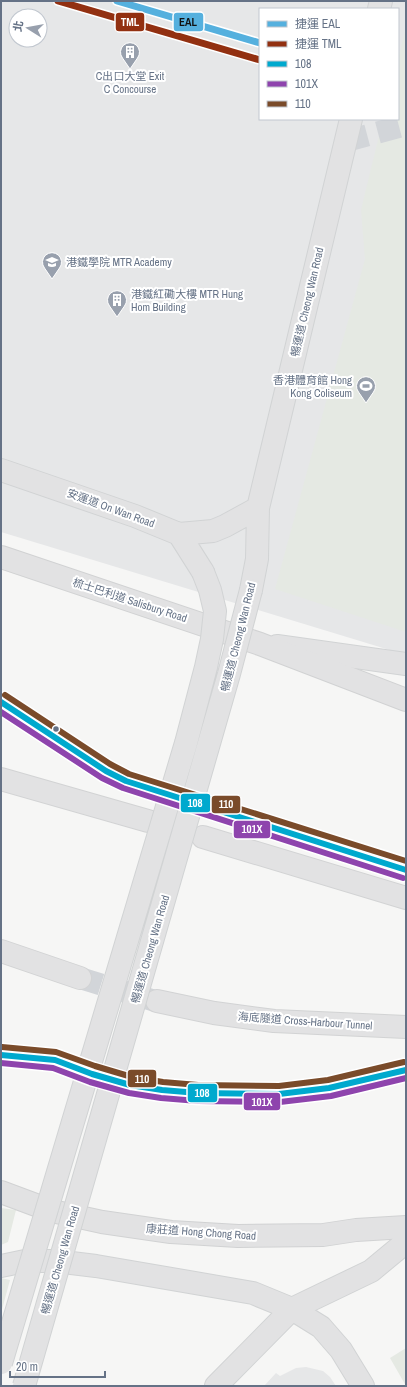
<svg xmlns="http://www.w3.org/2000/svg" width="407" height="1387" font-family="'Archivo Narrow','Noto Sans TC',sans-serif">
	<rect width="100%" height="100%" fill="#f6f6f5"/>
	<!-- built -->
	<path fill="#e6e7e8" fill-rule="evenodd" d="M1 1H406V655L1 532ZM260 9H398V119H260ZM16 16H40V40H16Z
		M306 1367 323 1371 330 1377 336 1386H264L276 1373 280 1376 296 1368Z"/>
	<!-- green -->
	<path fill="#e5e9e3" d="M406 27V632L275 589 365 259 361 210 383 119H398V59Z
		M1 1208 16 1210 8 1242 1 1245Z
		M1 1278 10 1280 1 1313Z
		M406 1348V1386L390 1358Z"/>
	<g fill="none" stroke-linecap="round" stroke-linejoin="round">
		<!-- street-tunnel -->
		<path stroke="#d2d5d9" stroke-width="22" stroke-dasharray="22 11" stroke-linecap="butt" d="M346 141 406 125V124"/>
		<!-- highway-tunnel -->
		<path stroke="#d2d5d9" stroke-width="22" stroke-dasharray="22 11" stroke-linecap="butt" d="M80 978 155 1001"/>
		<defs>
			<path id="secondary" d="M379 9 381 1
				M1 470 135 516 179 534 203 572
				M179 534 213 531 225 526 258 508
				M251 590 257 559 258 508 351 119
				M277 646 406 664
				M1 1266 25 1261H55L96 1266 253 1293 292 1309 321 1327 341 1350 363 1386
				M216 1386 292 1309 371 1271 406 1242"/>
			<path id="primary" d="M1 557 260 644 406 700
				M1 1192 52 1211 102 1222 171 1232 238 1236 323 1235 356 1230 406 1227"/>
			<path id="highway" d="M1 779 148 821
				M203 837 406 898
				M1 951 80 978
				M157 1001 214 1013 274 1021 406 1027"/>
		</defs>
		<!-- secondary casing -->
		<use href="#secondary" stroke="#d1d3d4" stroke-width="24"/>
		<!-- primary casing -->
		<use href="#primary" stroke="#d1d2d3" stroke-width="24"/>
		<!-- highway casing -->
		<use href="#highway" stroke="#d2d3d4" stroke-width="24"/>
		<!-- secondary -->
		<use href="#secondary" stroke="#e2e2e3" stroke-width="22"/>
		<!-- primary -->
		<use href="#primary" stroke="#e2e2e3" stroke-width="22"/>
		<!-- highway -->
		<use href="#highway" stroke="#e2e2e3" stroke-width="22"/>
		<defs>
			<path id="secondary-bridge" d="M1 1363 186 743 206 667 212 639 215 611 210 590 203 572
				M24 1386 229 674 251 590"/>
		</defs>
		<!-- secondary-bridge casing -->
		<use href="#secondary-bridge" stroke="#d1d3d4" stroke-width="24" stroke-linecap="butt"/>
		<!-- secondary-bridge -->
		<use href="#secondary-bridge" stroke="#e2e2e3" stroke-width="22"/>
		<defs>
			<path id="bus-1" d="M1 702 106 771 126 781 406 870
				M1 1055 55 1060 92 1074 130 1085 162 1090 198 1093 279 1094 329 1088 406 1070"/>
			<path id="bus-2" d="M1 712 102 778 123 788 403 878
				M1 1063 53 1068 90 1082 129 1093 161 1098 198 1101 280 1102 331 1096 406 1078"/>
			<path id="bus-3" d="M5 695 110 764 129 774 406 861
				M2 1047 56 1052 95 1066 132 1077 163 1082 198 1085 279 1086 328 1080 404 1062"/>
		</defs>
		<!-- bus-1 casing -->
		<use href="#bus-1" stroke="#fff" stroke-width="9"/>
		<!-- bus-2 casing -->
		<use href="#bus-2" stroke="#fff" stroke-width="9"/>
		<!-- bus-3 casing -->
		<use href="#bus-3" stroke="#fff" stroke-width="9"/>
		<!-- bus-1 -->
		<use href="#bus-1" stroke="#00a9ce" stroke-width="6"/>
		<!-- bus-2 -->
		<use href="#bus-2" stroke="#8e44ad" stroke-width="6"/>
		<!-- bus-3 -->
		<use href="#bus-3" stroke="#7a4b2a" stroke-width="6"/>
		<defs>
			<path id="metro-1" d="M117 1 260 43"/>
			<path id="metro-2" d="M58 1 260 60"/>
		</defs>
		<!-- metro-1 casing -->
		<use href="#metro-1" stroke="#fff" stroke-width="10"/>
		<!-- metro-2 casing -->
		<use href="#metro-2" stroke="#fff" stroke-width="10"/>
		<!-- metro-1 -->
		<use href="#metro-1" stroke="#55b0de" stroke-width="7"/>
		<!-- metro-2 -->
		<use href="#metro-2" stroke="#923011" stroke-width="7"/>
	</g>
	<!-- icons -->
	<defs>
		<symbol id="building-pin" viewBox="-11 -11 22 30"><path d="M0 17L-7.5 6A9.5 9.5 0 1 1 7.5 6Z" fill="#98a0ad" stroke="#fff"/><path d="M-4-6H4V6H1V3H-1V6H-4ZM-2.5-4.3h1.7v1.8h-1.7ZM.8-4.3h1.7v1.8H.8ZM-2.5-1h1.7V.8h-1.7ZM.8-1h1.7V.8H.8Z" fill="#fff"/></symbol>
		<symbol id="university-pin" viewBox="-11 -11 22 30"><path d="M0 17L-7.5 6A9.5 9.5 0 1 1 7.5 6Z" fill="#98a0ad" stroke="#fff"/><path d="M0-5L7-2L0 1L-7-2ZM-4 1L0 2.5L4 1V4Q0 6-4 4Z" fill="#fff"/></symbol>
		<symbol id="stadium-pin" viewBox="-11 -11 22 30"><path d="M0 17L-7.5 6A9.5 9.5 0 1 1 7.5 6Z" fill="#98a0ad" stroke="#fff"/><path d="M0-5a6.5 5 0 1 0 0 10a6.5 5 0 1 0 0-10ZM-3.5-1.8h7v3.6h-7Z" fill="#fff"/></symbol>
	</defs>
	<g fill-rule="evenodd">
		<use href="#building-pin" x="119" y="41" width="22" height="30"/>
		<use href="#university-pin" x="41" y="251" width="22" height="30"/>
		<use href="#building-pin" x="106" y="289" width="22" height="30"/>
		<use href="#stadium-pin" x="355" y="375" width="22" height="30"/>
	</g>
	<!-- markers -->
	<circle fill="#657286" stroke="#fff" stroke-width="1.5" cx="56" cy="729" r="3.5"/>
	<g text-anchor="middle" dominant-baseline="central" stroke-width="4" stroke-linejoin="round" paint-order="stroke">
		<!-- poi labels -->
		<g font-size="11" fill="#657286" stroke="#fff" text-anchor="start">
			<text x="130" y="76" text-anchor="middle">C出口大堂 Exit<tspan x="130" dy="13">C Concourse</tspan></text>
			<text x="66" y="262">港鐵學院 MTR Academy</text>
			<text x="131" y="294">港鐵紅磡大樓 MTR Hung<tspan x="131" dy="13">Hom Building</tspan></text>
			<text x="352" y="380" text-anchor="end">香港體育館 Hong<tspan x="352" dy="13">Kong Coliseum</tspan></text>
		</g>
		<!-- street labels -->
		<g font-size="11" fill="#657286" stroke="#fff">
			<text transform="translate(307 302) rotate(-77)">暢運道 Cheong Wan Road</text>
			<text transform="translate(111 508) rotate(20)">安運道 On Wan Road</text>
			<text transform="translate(130 600) rotate(18)">梳士巴利道 Salisbury Road</text>
			<text transform="translate(238 637) rotate(-76)">暢運道 Cheong Wan Road</text>
			<text transform="translate(150 949) rotate(-74)">暢運道 Cheong Wan Road</text>
			<text transform="translate(305 1021) rotate(4)">海底隧道 Cross-Harbour Tunnel</text>
			<text transform="translate(201 1232) rotate(4)">康莊道 Hong Chong Road</text>
			<text transform="translate(60 1260) rotate(-74)">暢運道 Cheong Wan Road</text>
		</g>
	</g>
	<g stroke="#fff" stroke-width="1.5">
		<rect x="173" y="12" width="31" height="20" rx="4" fill="#55b0de"/>
		<rect x="115" y="12" width="30" height="20" rx="4" fill="#923011"/>
		<rect x="180" y="793" width="31" height="20" rx="4" fill="#00a9ce"/>
		<rect x="211" y="795" width="30" height="19" rx="4" fill="#7a4b2a"/>
		<rect x="233" y="820" width="38" height="19" rx="4" fill="#8e44ad"/>
		<rect x="127" y="1069" width="30" height="19" rx="4" fill="#7a4b2a"/>
		<rect x="187" y="1083" width="31" height="20" rx="4" fill="#00a9ce"/>
		<rect x="243" y="1092" width="38" height="19" rx="4" fill="#8e44ad"/>
	</g>
	<g font-size="11" text-anchor="middle" font-weight="bold" fill="#fff">
		<text x="130" y="26">TML</text>
		<text x="195" y="807">108</text>
		<text x="226" y="808">110</text>
		<text x="252" y="833">101X</text>
		<text x="142" y="1083">110</text>
		<text x="202" y="1097">108</text>
		<text x="262" y="1106">101X</text>
	</g>
	<g font-size="11" text-anchor="middle" font-weight="bold" fill="#111">
		<text x="188" y="26">EAL</text>
	</g>
	<!-- border -->
	<rect width="407" height="1387" fill="none" stroke="#657286" stroke-width="4"/>
	<!-- legend -->
	<rect x="259" y="8" width="140" height="112" fill="#ffffff" stroke="#c1c7cf"/>
	<rect x="267" y="21" width="20" height="6" fill="#55b0de" stroke="#c1c7cf"/>
	<text x="295" y="28" font-size="12" fill="#657286">捷運 EAL</text>
	<rect x="267" y="41" width="20" height="6" fill="#923011" stroke="#c1c7cf"/>
	<text x="295" y="48" font-size="12" fill="#657286">捷運 TML</text>
	<rect x="267" y="61" width="20" height="6" fill="#00a9ce" stroke="#c1c7cf"/>
	<text x="295" y="68" font-size="12" fill="#657286">108</text>
	<rect x="267" y="81" width="20" height="6" fill="#8e44ad" stroke="#c1c7cf"/>
	<text x="295" y="88" font-size="12" fill="#657286">101X</text>
	<rect x="267" y="101" width="20" height="6" fill="#7a4b2a" stroke="#c1c7cf"/>
	<text x="295" y="108" font-size="12" fill="#657286">110</text>
	<!-- north arrow -->
	<g transform="translate(28 28) rotate(281)"><circle r="19" fill="#ffffff" stroke="#c1c7cf"/>
	<path d="M0-3L7 15L0 10L-7 15Z" fill="#98a0ad"/>
	<text y="-6" font-size="11" font-weight="bold" text-anchor="middle" fill="#657286">北</text>
	</g>
	<!-- scale -->
	<path d="M10 1371v6h95v-6" fill="none" stroke="#657286" stroke-width="2"/>
	<text x="16" y="1371" font-size="12" fill="#657286" stroke="#ffffff" stroke-width="3" paint-order="stroke">20 m</text>
</svg>
